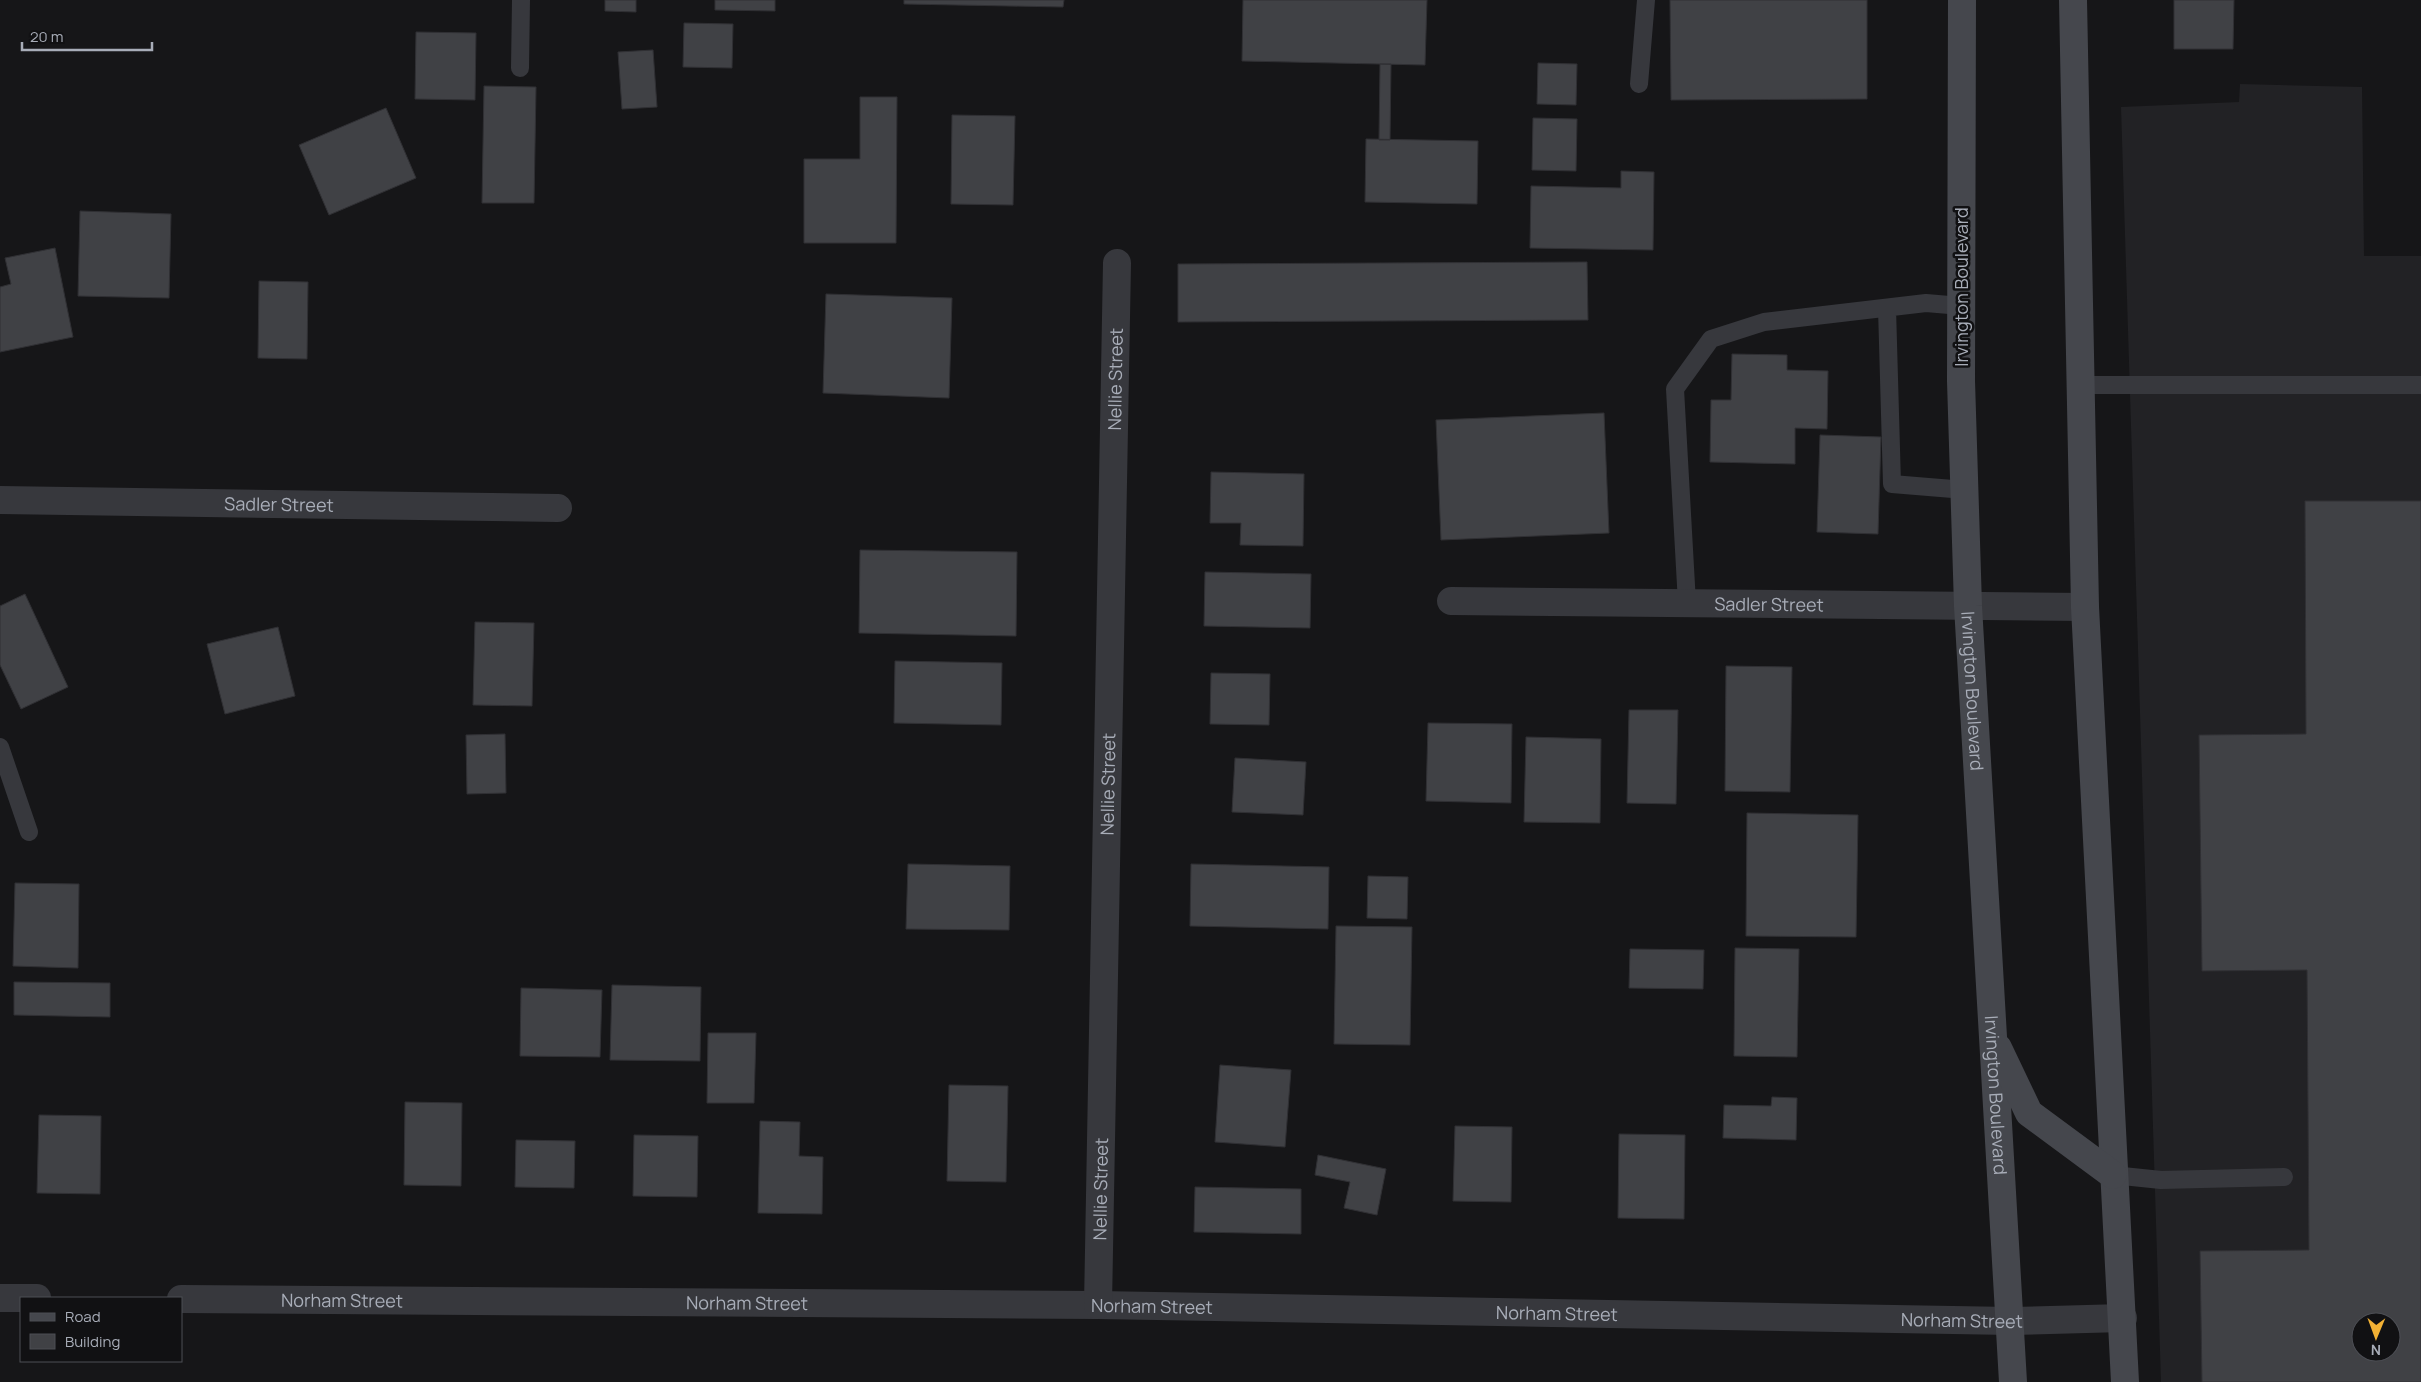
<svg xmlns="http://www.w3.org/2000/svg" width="2421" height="1382" font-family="Manrope,sans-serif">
	<rect width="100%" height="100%" fill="#161618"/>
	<!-- built -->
	<path fill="#222225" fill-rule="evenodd" d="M2240 84 2362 87 2364 256H2421V1382H2161L2121 107 2239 102ZM2361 1322H2391V1352H2361Z"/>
	<!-- building -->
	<path fill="#404145" stroke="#303034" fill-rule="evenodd" d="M605 0H636V12L605 11Z
		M715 0H775V11L715 10Z
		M904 0H1064L1063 7 904 4Z
		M1243 0H1427L1425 65 1242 61Z
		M1670 0H1867V99L1671 100Z
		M2174 0H2234L2233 49H2174Z
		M684 23 733 24 732 68 683 67Z
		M416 32 476 33 475 100 415 99Z
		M653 50 657 107 622 109 618 52Z
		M1538 63 1577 64 1576 105 1537 104Z
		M1380 64H1391L1390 140H1379Z
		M484 86 536 87 534 203H482Z
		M860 97H897L896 243H804V159H860Z
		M386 108 416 178 329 215 299 145Z
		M952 115 1015 116 1013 205 951 204Z
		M1533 118 1577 119 1576 171 1532 170Z
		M1366 139 1478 141 1477 204 1365 202Z
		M1621 171 1654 172 1653 250 1530 248 1531 186 1621 188Z
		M80 211 171 214 169 298 78 296Z
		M55 248 73 337 0 352V287L11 284 5 258Z
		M1587 262 1588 320 1178 322V264Z
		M259 281 308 282 307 359 258 358Z
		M826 294 952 298 949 398 823 393Z
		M1732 354 1787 355V370L1828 371 1827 429 1795 428V464L1710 462 1711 400H1731Z
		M1604 413 1609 533 1441 540 1436 420Z
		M1820 435 1881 437 1878 534 1817 532Z
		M1211 472 1304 474 1303 546 1240 545 1241 523H1210Z
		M2305 501H2421V1382H2202L2200 1251 2309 1250 2307 970 2202 971 2199 735 2306 734ZM2361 1322H2391V1352H2361Z
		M860 550 1017 552 1016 636 859 633Z
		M1205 572 1311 574 1310 628 1204 626Z
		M25 594 68 687 21 709 0 665V606Z
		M475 622 534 623 532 706 473 705Z
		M278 627 295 696 225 714 207 644Z
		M895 661 1002 663 1001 725 894 723Z
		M1726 666 1792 667 1790 792 1725 791Z
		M1211 673 1270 674 1269 725 1210 724Z
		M1629 710H1678L1676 804 1627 803Z
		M1428 723 1512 724 1511 803 1426 801Z
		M505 734 506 793 467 794 466 735Z
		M1526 737 1601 739 1600 823 1524 822Z
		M1235 758 1306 762 1303 815 1232 812Z
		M1747 813 1858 815 1856 937 1746 936Z
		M908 864 1010 866 1009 930 906 929Z
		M1191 864 1329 867 1328 929 1190 926Z
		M1368 876 1408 877 1407 919 1367 918Z
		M15 883 79 884 78 968 13 966Z
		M1336 926 1412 927 1410 1045 1334 1044Z
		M1735 948 1799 949 1797 1057 1734 1056Z
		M1630 949 1704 950 1703 989 1629 988Z
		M14 982 110 983V1017L14 1015Z
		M612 985 701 987 700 1061 610 1060Z
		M521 988 602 990 600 1057 520 1056Z
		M708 1033H756L754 1103H707Z
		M1220 1065 1291 1070 1285 1147 1215 1142Z
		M949 1085 1008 1086 1006 1182 947 1181Z
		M1772 1097 1797 1098 1796 1140 1723 1138 1724 1105 1771 1106Z
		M405 1102 462 1103 461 1186 404 1185Z
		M39 1115 101 1116 100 1194 37 1193Z
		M760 1121 800 1122 799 1156 823 1157 822 1214 758 1213Z
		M1455 1126 1512 1127 1511 1202 1453 1201Z
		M1619 1134 1685 1135 1684 1219 1618 1218Z
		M634 1135 698 1136 697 1197 633 1196Z
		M516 1140 575 1141 574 1188 515 1187Z
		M1318 1155 1386 1169 1377 1215 1344 1208 1350 1182 1315 1175Z
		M1195 1187 1301 1189V1234L1194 1232Z"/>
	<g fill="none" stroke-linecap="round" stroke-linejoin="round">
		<!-- lane -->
		<path stroke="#37383d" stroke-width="18" d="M520 68 521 0
			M1639 84 1646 0
			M1887 308 1892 484 1965 490
			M2079 385H2421
			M1687 603 1675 389 1711 339 1764 322 1926 303 1961 306
			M0 747 29 832
			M2113 1175 2161 1180 2284 1177"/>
		<!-- street -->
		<g stroke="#37383d" stroke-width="28">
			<path id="s1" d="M0 500 558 508"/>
			<path id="s2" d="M1451 601 2085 607"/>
			<path d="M0 1298H37"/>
			<path id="s3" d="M181 1299 1098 1305 2011 1321 2123 1318"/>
			<path id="s4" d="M1098 1305 1117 263"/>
		</g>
		<!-- secondary -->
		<g stroke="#45474d" stroke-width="28">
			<path id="s5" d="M1962 0 1961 381 1968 606 2013 1382"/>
			<path d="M2073 0 2085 607 2125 1382"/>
			<path d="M1998 1048 2029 1113 2113 1175"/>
		</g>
	</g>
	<g text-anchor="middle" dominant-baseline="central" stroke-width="5" stroke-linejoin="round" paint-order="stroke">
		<!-- street labels -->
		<g font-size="18" fill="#a8adb8" stroke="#111113">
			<text transform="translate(1961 287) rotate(-90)">Irvington Boulevard</text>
			<text stroke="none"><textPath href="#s4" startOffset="926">Nellie Street</textPath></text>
			<text stroke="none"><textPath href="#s1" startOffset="279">Sadler Street</textPath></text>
			<text stroke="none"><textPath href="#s2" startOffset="318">Sadler Street</textPath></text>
			<text stroke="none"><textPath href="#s5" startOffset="691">Irvington Boulevard</textPath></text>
			<text stroke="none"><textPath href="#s4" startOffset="521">Nellie Street</textPath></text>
			<text stroke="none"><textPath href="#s5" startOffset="1096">Irvington Boulevard</textPath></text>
			<text stroke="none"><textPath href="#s4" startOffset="116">Nellie Street</textPath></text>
			<text stroke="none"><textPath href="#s3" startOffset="161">Norham Street</textPath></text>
			<text stroke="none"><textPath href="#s3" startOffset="566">Norham Street</textPath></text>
			<text stroke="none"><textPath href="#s3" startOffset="971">Norham Street</textPath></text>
			<text stroke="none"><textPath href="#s3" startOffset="1376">Norham Street</textPath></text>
			<text stroke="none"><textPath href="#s3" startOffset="1781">Norham Street</textPath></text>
		</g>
	</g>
	<!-- legend -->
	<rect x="20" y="1297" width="162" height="65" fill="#111113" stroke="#4d4f55"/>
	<rect x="30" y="1313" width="25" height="8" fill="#45474d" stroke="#4d4f55"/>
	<text x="65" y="1322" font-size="15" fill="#a8adb8">Road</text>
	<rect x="30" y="1334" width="25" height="15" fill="#404145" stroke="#4d4f55"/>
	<text x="65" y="1347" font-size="15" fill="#a8adb8">Building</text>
	<!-- north arrow -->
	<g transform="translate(2376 1337) rotate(181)"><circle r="24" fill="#111113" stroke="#4d4f55"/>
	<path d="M0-4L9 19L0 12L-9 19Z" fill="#f2b134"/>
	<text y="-8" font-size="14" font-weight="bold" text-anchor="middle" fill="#a8adb8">N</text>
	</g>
	<!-- scale -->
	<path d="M22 42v8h130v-8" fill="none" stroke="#a8adb8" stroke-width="2.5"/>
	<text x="30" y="42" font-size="15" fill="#a8adb8" stroke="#111113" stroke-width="4" paint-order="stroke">20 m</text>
</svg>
